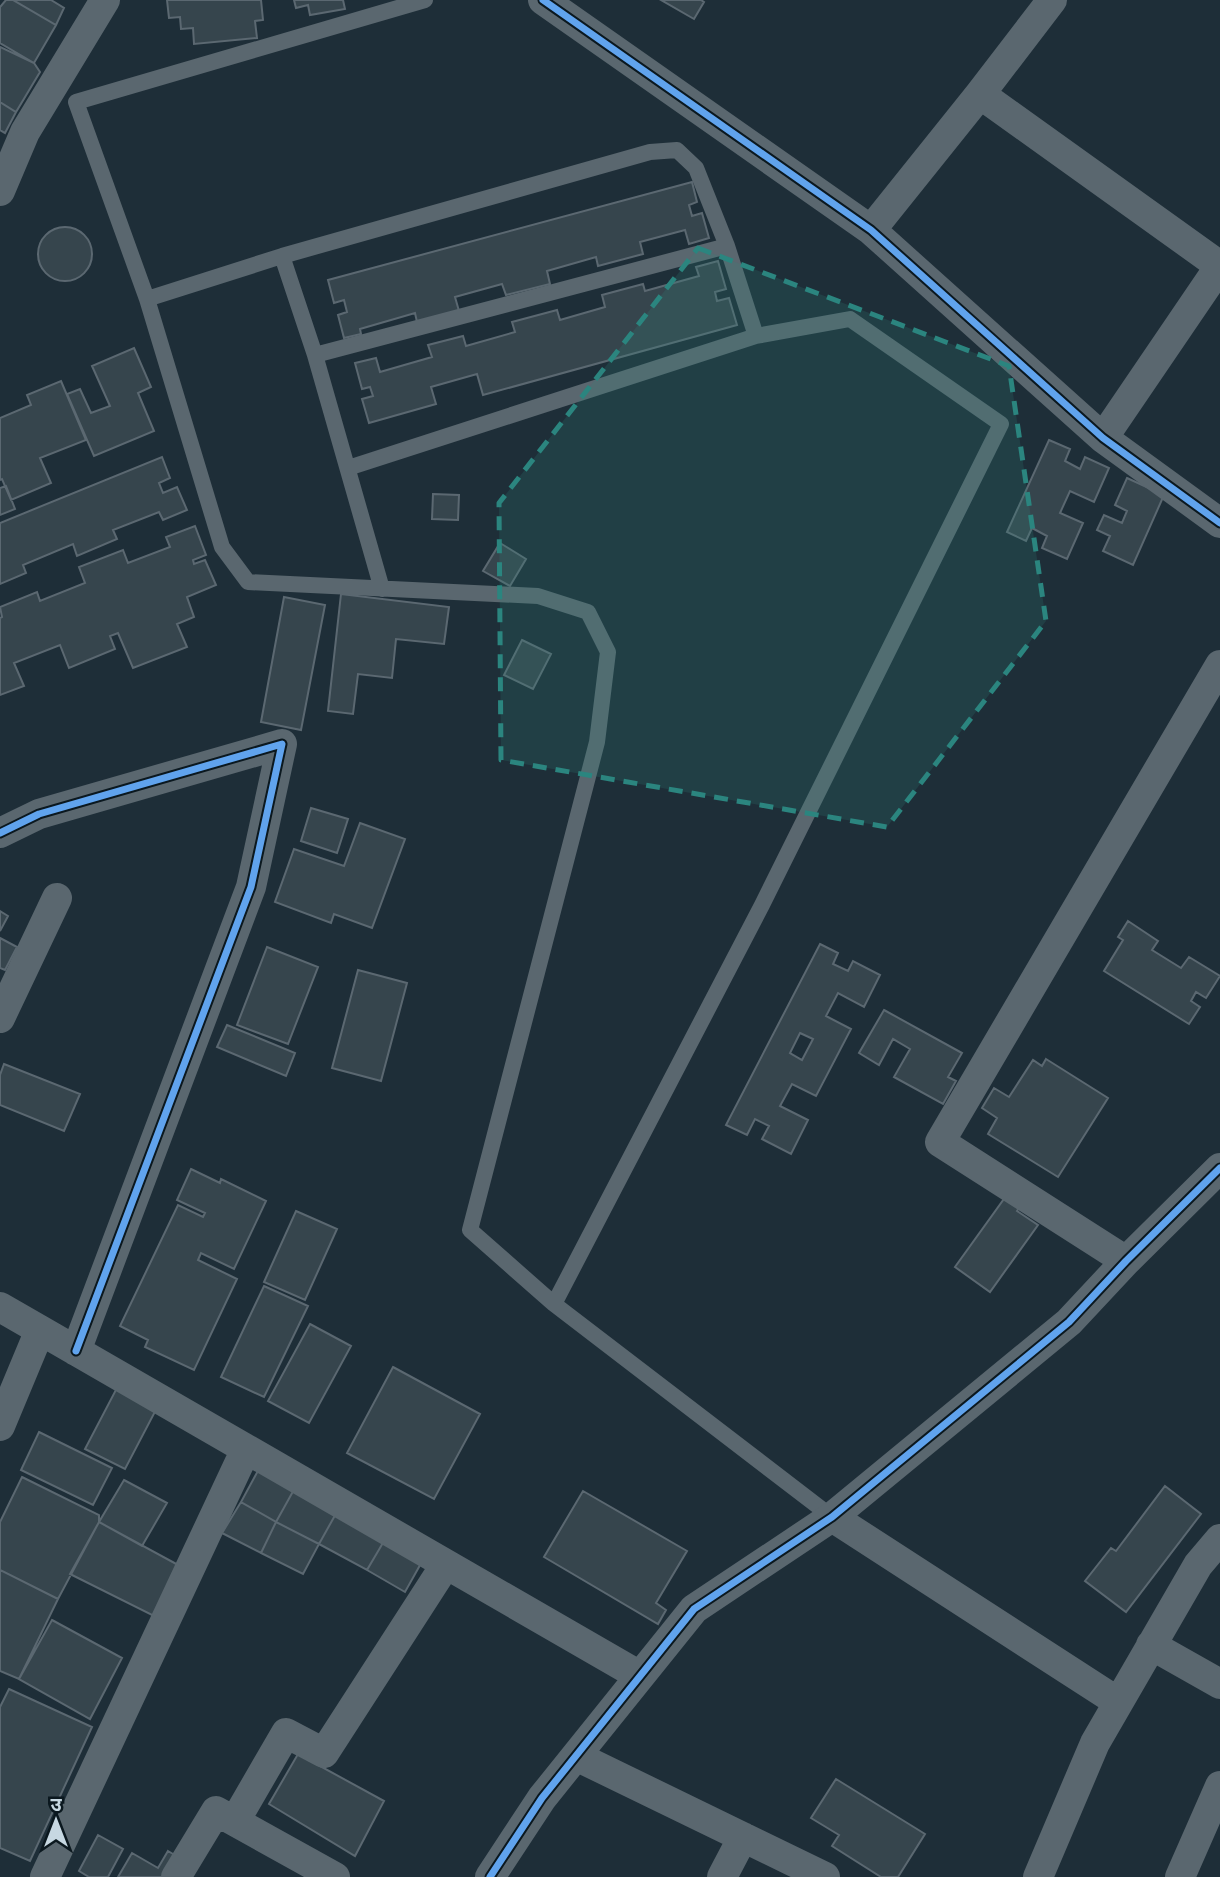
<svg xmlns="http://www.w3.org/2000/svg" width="1220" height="1877" font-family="'PT Sans','Noto Sans Devanagari',sans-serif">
	<rect width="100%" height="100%" fill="#1e2e38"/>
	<!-- building -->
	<path fill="#36454d" stroke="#5b6871" stroke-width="2" fill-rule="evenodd" d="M6 0H13L56 25 34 63 0 43V7Z
		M13 0H51L64 8 56 25Z
		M167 0H261L263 20 255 21 257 38 194 44 193 28 181 29 180 17 169 18Z
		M294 0H343L345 9 310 15 308 5 296 8Z
		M661 0H701L704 2 694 19Z
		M0 47 34 63 40 72 16 112 0 102Z
		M0 102 16 112 5 133 0 130Z
		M692 182 697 202 689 205 692 216 702 213 709 238 689 244 685 230 640 242 643 254 598 266 596 257 547 271 550 284 506 295 502 284 455 297 459 311 417 322 415 313 360 329 361 334 344 338 338 315 347 312 344 300 334 303 328 280Z
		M38 254a27 27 0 1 1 54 0a27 27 0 1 1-54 0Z
		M718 261 726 289 715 292 717 301 729 298 737 325 483 395 477 374 431 387 436 404 369 423 362 399 373 396 370 387 362 389 355 363 376 358 380 372 432 357 428 345 463 336 466 346 515 332 512 322 557 310 560 320 605 307 602 295 643 284 645 291 699 276 696 267Z
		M134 348 151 387 138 393 154 431 94 456 67 394 80 389 91 413 110 406 92 366Z
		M61 381 86 440 40 458 51 483 11 500 2 479 0 480V418L31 405 27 395Z
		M1049 440 1070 449 1065 461 1080 469 1085 457 1109 468 1094 502 1070 491 1060 513 1083 523 1067 559 1042 548 1047 536 1032 528 1026 541 1007 532Z
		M162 457 170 478 159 483 163 493 177 487 187 510 163 520 159 512 113 530 117 539 77 556 73 544 23 565 26 573 0 584V523Z
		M1127 478 1164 495 1133 565 1103 551 1110 536 1097 530 1104 515 1122 523 1127 511 1115 505Z
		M6 486 15 509 0 515V488Z
		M433 494 459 495 458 520 432 519Z
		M195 526 206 555 193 560 194 564 205 560 216 585 187 597 194 617 177 624 187 647 133 668 118 633 110 636 115 649 69 668 60 645 14 663 24 686 0 695V618L2 617 0 607 37 592 40 601 85 583 79 567 123 550 128 563 170 547 166 537Z
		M500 543 526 559 510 586 483 571Z
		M341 594 449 607 444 644 396 639 392 678 358 674 353 714 328 711Z
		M284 597 325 605 301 730 261 722Z
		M522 640 551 654 533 689 504 675Z
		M311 808 348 819 337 853 301 841Z
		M360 823 405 839 372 928 334 914 331 923 275 902 294 849 344 866Z
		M0 911 8 916 0 931Z
		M1128 921 1158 941 1152 950 1181 968 1189 957 1220 976 1206 998 1196 992 1191 1001 1200 1007 1189 1024 1104 971 1123 940 1118 937Z
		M0 938 17 947 5 970 0 968Z
		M820 944 838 953 833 964 848 971 853 961 880 975 864 1007 838 993 826 1016 851 1029 816 1096 792 1084 780 1106 808 1120 791 1154 762 1139 769 1126 755 1119 747 1135 726 1125ZM800 1033 813 1039 802 1060 790 1053Z
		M267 947 318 967 288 1044 237 1025Z
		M358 970 407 983 381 1081 332 1068Z
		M884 1010 962 1053 948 1077 956 1081 943 1104 894 1077 910 1049 893 1039 879 1065 859 1053Z
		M227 1025 295 1053 286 1076 217 1047Z
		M1046 1059 1108 1098 1058 1177 988 1134 997 1118 982 1108 994 1088 1009 1097 1033 1060 1042 1066Z
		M4 1064 80 1094 64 1131 0 1105V1075Z
		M191 1169 220 1183 221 1179 266 1201 234 1269 201 1253 198 1260 237 1279 194 1370 145 1347 148 1340 120 1326 178 1205 203 1217 205 1213 177 1200Z
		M1009 1192 1023 1202 1017 1211 1038 1225 990 1292 955 1267Z
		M296 1211 337 1229 305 1300 264 1282Z
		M264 1286 308 1306 264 1397 221 1377Z
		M310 1324 351 1346 309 1423 268 1401Z
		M393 1367 480 1414 434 1499 347 1453Z
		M119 1384 159 1404 125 1469 85 1449Z
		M39 1432 112 1468 93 1505 21 1470Z
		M260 1467 296 1486 276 1522 241 1502Z
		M22 1477 99 1515V1522L58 1599 0 1570V1522Z
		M124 1480 167 1503 142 1546 99 1522Z
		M296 1486 338 1510 319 1544 276 1522Z
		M1165 1486 1201 1514 1126 1612 1085 1581 1111 1548 1116 1551Z
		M583 1491 687 1551 656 1603 666 1610 658 1624 544 1557Z
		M241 1502 276 1522 261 1553 222 1533Z
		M338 1510 387 1536 367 1570 319 1544Z
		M99 1522 180 1566 154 1616 70 1574Z
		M276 1522 319 1544 303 1574 261 1553Z
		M387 1536 424 1558 405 1592 367 1570Z
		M0 1570 58 1599 19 1679 0 1671Z
		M52 1620 122 1658 90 1719 19 1679Z
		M9 1689 92 1727 30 1861 0 1848V1707Z
		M298 1754 384 1801 355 1856 269 1804Z
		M836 1779 925 1834 898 1877H881L832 1846 839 1835 811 1818Z
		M98 1835 123 1849 108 1877H89L79 1871Z
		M168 1851 178 1857 166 1877H118L132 1853 158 1868Z"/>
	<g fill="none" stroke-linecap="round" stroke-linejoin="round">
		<!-- service -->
		<path stroke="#5a676f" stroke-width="16" d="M425 0 76 102 147 299 222 547 248 582 538 596 588 612 608 652 597 742 470 1230 554 1304
			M282 256 315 355 382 589
			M147 299 282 256 650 152 677 150 696 168 727 246 756 336
			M315 355 727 246
			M348 468 756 336 850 319 1001 424 762 905 554 1304 832 1517"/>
		<!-- minor -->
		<path stroke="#5a676f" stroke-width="30" d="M543 0 871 230 1103 438 1220 523
			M980 94 1220 266
			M0 191 25 132 105 0
			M871 230 980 94 1052 0
			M1103 438 1220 266
			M0 833 39 814 282 744 251 887 76 1351
			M0 1018 57 898
			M1126 1261 940 1142 1220 665
			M0 1307 40 1330
			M0 1426 40 1330 640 1676
			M832 1517 1118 1702
			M1151 1645 1220 1684
			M576 1756 825 1877
			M235 1821 286 1733 324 1753 446 1564
			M45 1877 246 1449
			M176 1877 216 1811 335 1877
			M490 1877 542 1798 694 1609 832 1517 1069 1322 1126 1261 1220 1168
			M722 1877 743 1837
			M1038 1877 1095 1743 1198 1565 1220 1539
			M1180 1877 1220 1786"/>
		<defs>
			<path id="cycleway" d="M543 0 871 230 1103 438 1220 523
				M0 833 39 814 282 744 251 887 76 1351
				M490 1877 542 1798 694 1609 832 1517 1069 1322 1126 1261 1220 1168"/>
		</defs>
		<!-- cycleway casing -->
		<use href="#cycleway" stroke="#0b181f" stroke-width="11"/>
		<!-- cycleway -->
		<use href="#cycleway" stroke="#60a3ed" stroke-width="7"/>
	</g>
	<!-- marked area -->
	<path fill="#2b857f" fill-opacity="0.2" stroke="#2b857f" stroke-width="5" stroke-dasharray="14 9" stroke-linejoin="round" d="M698 248 1009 366 1046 621 887 827 501 760 499 503Z"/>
	<!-- north arrow -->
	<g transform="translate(56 1821)" stroke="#0b181f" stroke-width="5" paint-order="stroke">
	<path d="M0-5L12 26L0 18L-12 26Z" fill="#c7d8e2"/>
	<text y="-10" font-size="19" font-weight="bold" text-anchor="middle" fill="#c7d8e2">उ</text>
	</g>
</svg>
